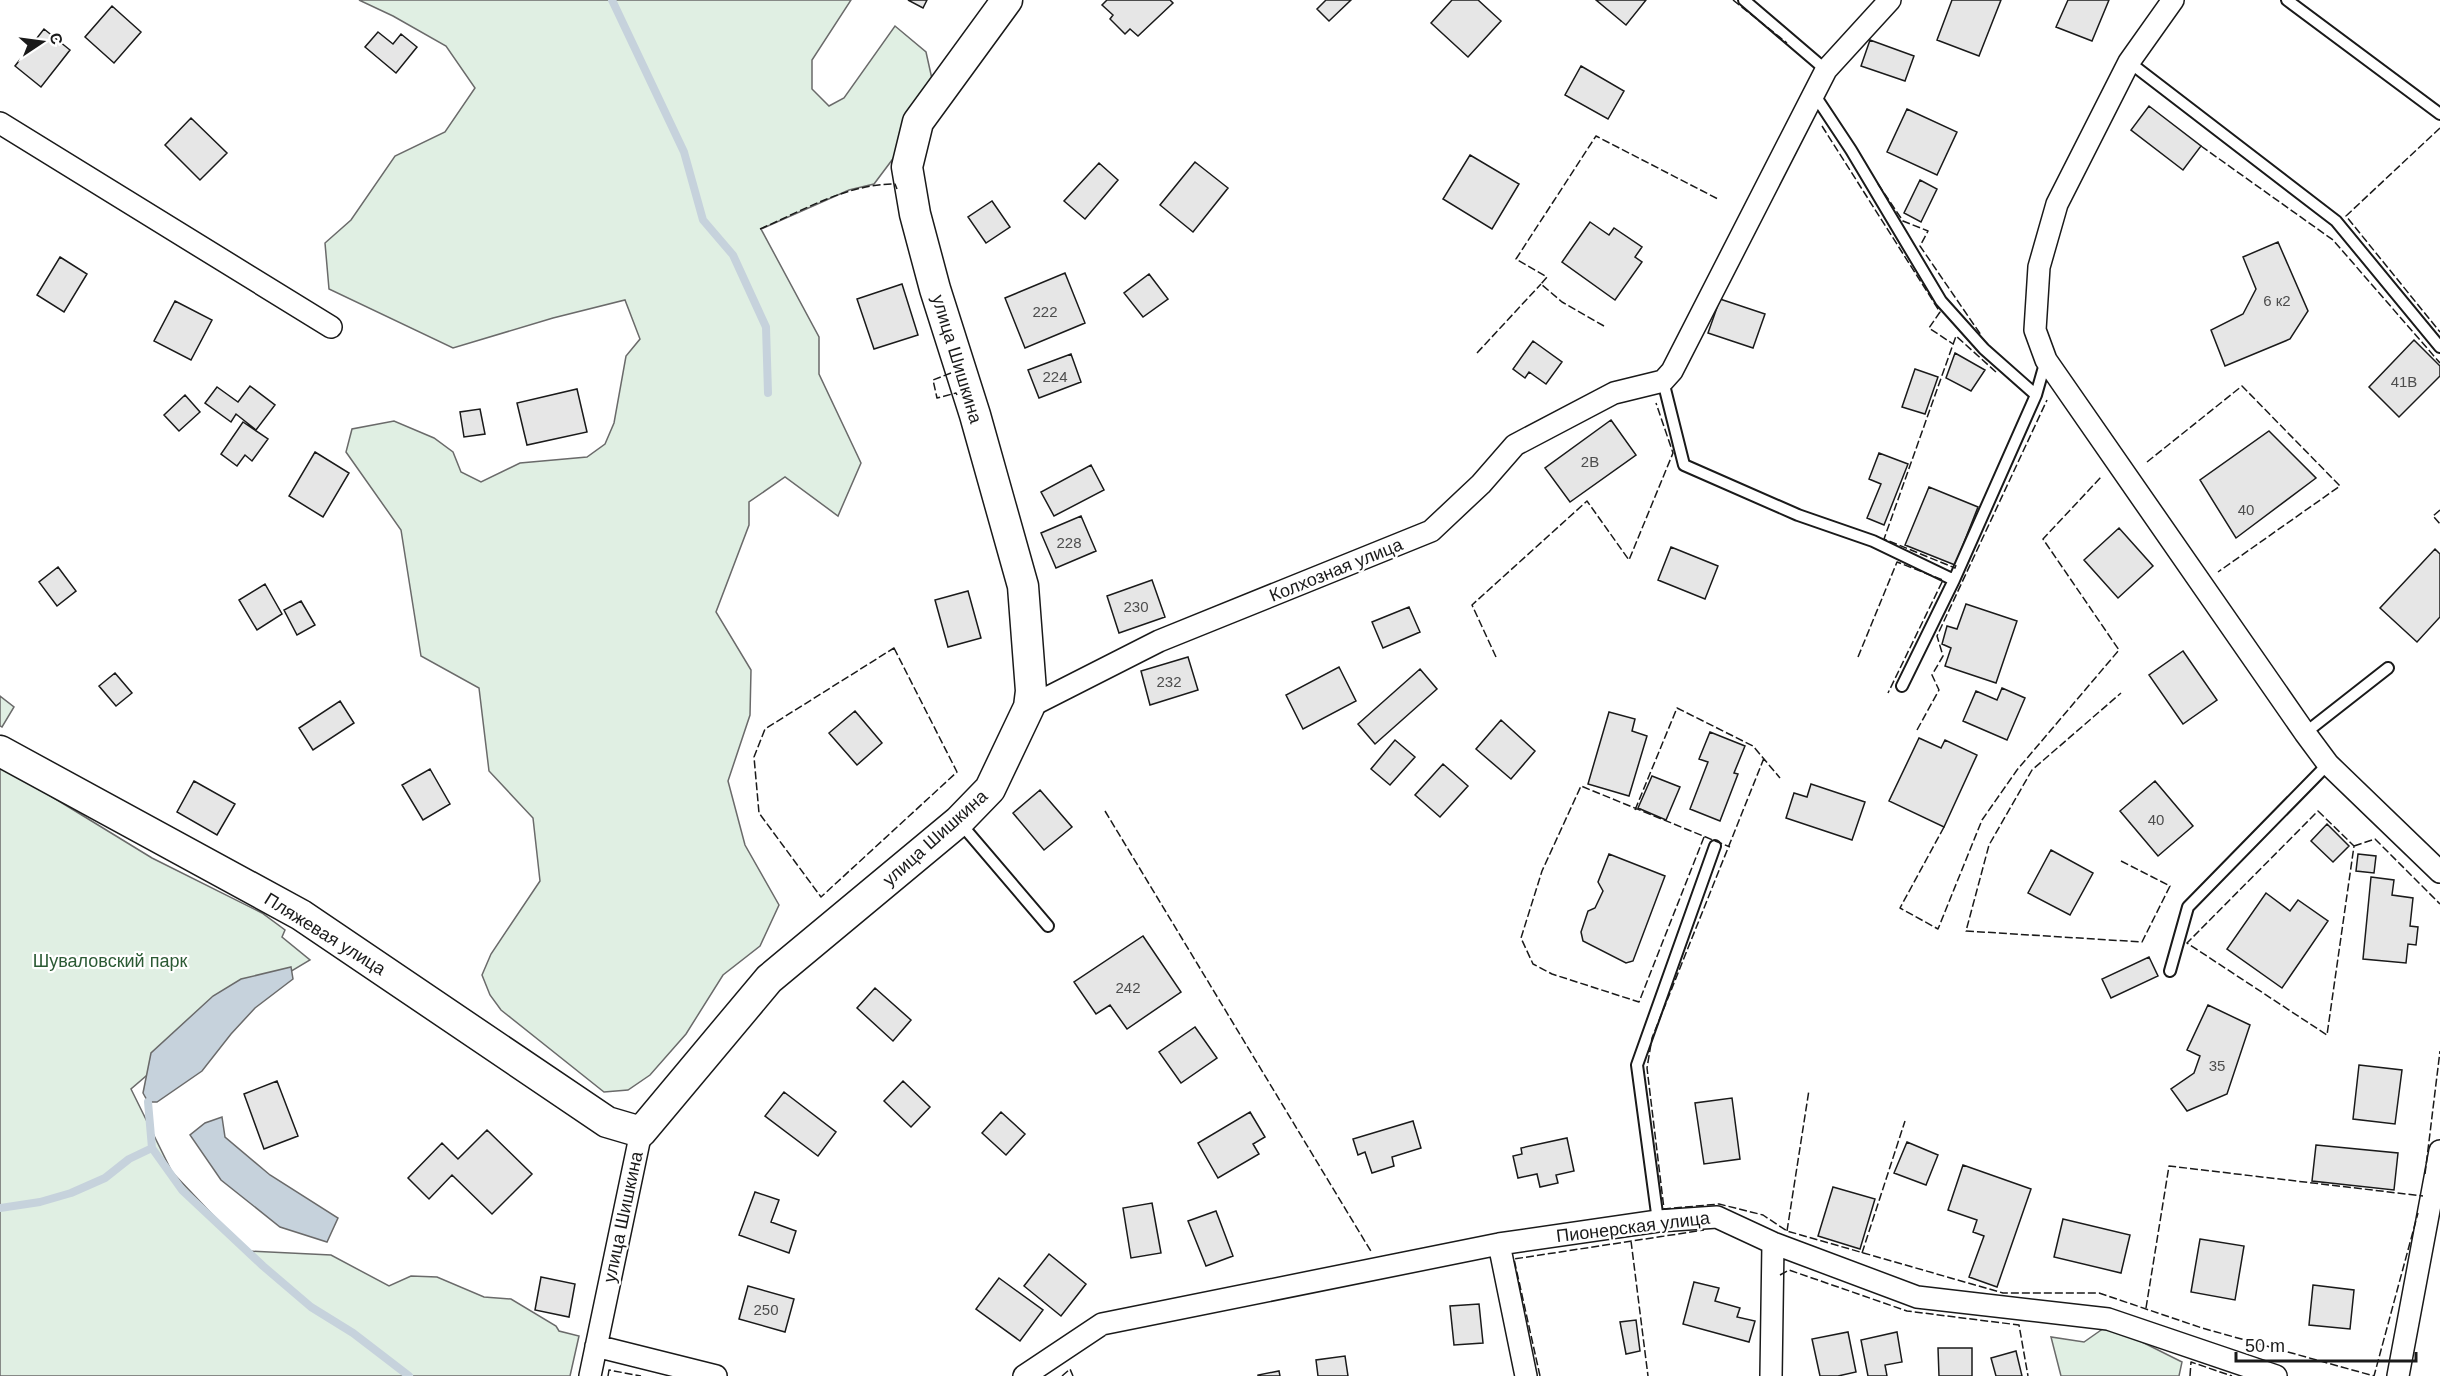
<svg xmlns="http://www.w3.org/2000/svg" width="2440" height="1376" font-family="Helvetica,sans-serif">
	<rect width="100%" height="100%" fill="#fff"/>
	<!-- green -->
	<path fill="#e0efe3" stroke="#6a6a6a" stroke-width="1.5" d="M359 0H851L812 60V89L829 106 844 98 895 26 926 52 932 79 895 156 874 184 849 190 761 229 819 337V374L861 463 838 516 785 477 749 502V525L716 612 751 670 750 715 728 781 745 845 779 905 760 946 723 975 686 1034 650 1075 628 1090 604 1092 501 1010 490 995 482 975 491 954 540 881 533 818 489 771 479 688 421 656 401 530 346 452 352 429 394 421 434 438 453 452 461 472 481 482 520 463 587 457 605 444 614 423 626 356 640 339 625 300 553 318 453 348 329 289 325 243 351 220 395 156 445 132 475 88 446 46 393 16Z
		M0 696 14 707 2 727 0 726Z
		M0 765 152 858 262 913 285 930 282 937 310 960 216 1016 131 1089 172 1172 247 1251 331 1255 389 1286 411 1276 437 1277 484 1297 511 1299 556 1326 559 1331 579 1336 570 1376H0Z
		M2104 1328 2136 1339 2182 1362 2179 1376H2061L2051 1337 2084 1342Z"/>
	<!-- water -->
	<path fill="#c6d2dc" stroke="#6a6a6a" stroke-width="1.5" d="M291 967 293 979 255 1008 231 1034 202 1071 157 1102H148L143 1093 151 1053 213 996 241 979Z
		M222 1117 225 1137 270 1175 338 1218 327 1242 280 1227 221 1180 190 1135 205 1123Z"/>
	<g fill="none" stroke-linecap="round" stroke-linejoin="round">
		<!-- stream -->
		<path stroke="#c6d2dc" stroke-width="8" d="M612 0 684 152 703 220 733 255 766 327 768 393
			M148 1102 152 1148
			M0 1208 40 1202 71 1193 105 1178 129 1159 152 1148 182 1190 263 1266 311 1307 353 1333 409 1376"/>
	</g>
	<!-- building -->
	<path fill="#e6e6e6" stroke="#1a1a1a" stroke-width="1.5" d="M908 0H927L923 8Z
		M1107 0H1170L1173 3 1138 36 1130 29 1125 34 1110 19 1113 15 1102 5Z
		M1326 0H1351L1329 21 1317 9Z
		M1452 0H1478L1501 21 1468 57 1431 23Z
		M1596 0H1646L1626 25Z
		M1952 0H2001L1979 56 1937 40Z
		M2068 0H2109L2092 41 2056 27Z
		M112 6 141 32 114 63 85 37Z
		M44 29 70 50 41 87 15 66Z
		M378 32 393 44 401 34 417 47 396 73 365 47Z
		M1870 40 1914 56 1905 81 1861 66Z
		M1581 66 1624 91 1608 119 1565 95Z
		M2149 106 2201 146 2183 170 2131 130Z
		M1907 109 1957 132 1937 175 1887 152Z
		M191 118 227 153 200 180 165 145Z
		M1470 155 1519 184 1492 229 1443 199Z
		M1195 162 1228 188 1193 232 1160 205Z
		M1099 163 1118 180 1085 219 1064 201Z
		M1920 180 1937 189 1921 222 1904 213Z
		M992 201 1010 227 986 243 968 217Z
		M1590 222 1609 235 1614 228 1642 247 1635 257 1642 262 1615 300 1562 262Z
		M2278 242 2308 311 2290 339 2225 366 2211 330 2243 314 2256 289 2243 257Z
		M60 257 87 274 64 312 37 295Z
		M1065 273 1085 323 1025 348 1005 298Z
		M1149 274 1168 299 1143 317 1124 293Z
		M902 284 918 335 874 349 857 299Z
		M1720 299 1765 314 1753 348 1708 333Z
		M175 301 212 320 191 360 154 341Z
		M2414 340 2440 366V376L2399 417 2369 387Z
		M1533 341 1562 362 1546 384 1529 372 1525 378 1513 369Z
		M1955 353 1985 370 1971 391 1946 378Z
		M1071 354 1081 382 1039 398 1028 370Z
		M1915 369 1938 377 1925 414 1902 407Z
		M250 386 275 405 256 430 236 414 231 422 205 403 217 387 238 402Z
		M577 389 587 432 527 445 517 403Z
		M185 395 200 412 179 431 164 415Z
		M480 409 485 434 464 437 460 412Z
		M1611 420 1636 455 1570 502 1545 468Z
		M243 422 268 439 252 461 245 455 237 466 221 454Z
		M2269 431 2316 478 2236 538 2200 480Z
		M315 452 349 473 323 517 289 496Z
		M1879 453 1908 464 1884 525 1867 518 1881 484 1869 479Z
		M1091 465 1104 490 1054 516 1041 492Z
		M1929 487 1978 507 1955 565 1905 545Z
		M1081 516 1096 551 1056 568 1041 533Z
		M2119 528 2153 566 2118 598 2084 560Z
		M1671 547 1718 566 1705 599 1658 580Z
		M2435 549 2440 554V617L2417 642 2380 608Z
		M58 567 76 591 57 606 39 582Z
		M1152 580 1165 617 1119 633 1107 596Z
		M265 584 282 614 257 630 239 600Z
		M968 591 981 638 948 647 935 600Z
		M301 601 315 625 297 635 284 610Z
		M1966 604 2017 621 1996 683 1945 666 1951 648 1942 644 1947 626 1957 629Z
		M1409 607 1420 632 1383 648 1372 622Z
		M2183 651 2217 700 2183 724 2149 675Z
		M1188 657 1198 690 1150 705 1141 671Z
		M1339 667 1356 701 1303 729 1286 695Z
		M1420 669 1437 689 1375 744 1358 724Z
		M115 673 132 693 116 706 99 686Z
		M2002 688 2025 698 2007 740 1963 721 1976 691 1997 700Z
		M340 701 354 723 313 750 299 728Z
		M855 711 882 743 857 765 829 733Z
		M1609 712 1635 719 1632 731 1647 736 1629 796 1588 784Z
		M1501 720 1535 751 1511 779 1476 749Z
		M1710 732 1745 746 1734 773 1738 774 1720 821 1690 809 1708 762 1699 759Z
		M1919 738 1941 748 1945 740 1977 755 1944 827 1889 801Z
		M1395 740 1415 757 1390 785 1371 769Z
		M1443 764 1468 786 1440 817 1415 795Z
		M430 769 450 804 423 820 402 785Z
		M1652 776 1680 787 1666 820 1638 808Z
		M194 781 235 804 217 835 177 812Z
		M2155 781 2193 826 2158 856 2120 811Z
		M1811 784 1865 802 1852 840 1786 818 1794 793 1807 797Z
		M1040 790 1072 827 1044 850 1013 813Z
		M2327 824 2349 846 2333 862 2311 841Z
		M2051 850 2093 873 2070 915 2028 893Z
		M1609 854 1665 876 1633 961 1626 963 1583 941 1581 932 1588 911 1595 908 1603 891 1598 882Z
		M2358 854 2376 856 2374 873 2356 871Z
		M2371 877 2394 880 2392 895 2413 898 2410 926 2418 927 2416 945 2408 944 2406 963 2363 959Z
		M2266 893 2290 911 2298 900 2328 921 2282 988 2227 949Z
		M1143 936 1181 992 1127 1029 1110 1005 1096 1014 1074 982Z
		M2149 957 2158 976 2111 998 2102 979Z
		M875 988 911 1020 893 1041 857 1008Z
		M2208 1005 2250 1025 2227 1094 2187 1111 2171 1089 2194 1073 2200 1056 2187 1050Z
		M1195 1027 1217 1058 1181 1083 1159 1052Z
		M2359 1065 2402 1070 2395 1124 2353 1119Z
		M277 1081 298 1136 264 1149 244 1094Z
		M903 1081 930 1107 911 1127 884 1101Z
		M784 1092 836 1132 818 1156 765 1116Z
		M1732 1098 1740 1159 1704 1164 1695 1103Z
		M1001 1112 1025 1134 1006 1155 982 1133Z
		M1250 1112 1265 1137 1253 1144 1259 1154 1218 1178 1198 1143Z
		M1413 1121 1421 1148 1392 1157 1394 1166 1372 1173 1365 1152 1358 1155 1353 1139Z
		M487 1130 532 1174 492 1214 452 1175 429 1199 408 1178 442 1143 458 1159Z
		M1567 1138 1574 1171 1556 1175 1558 1183 1540 1187 1537 1174 1518 1178 1513 1156 1522 1154 1521 1148Z
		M1907 1142 1938 1155 1926 1185 1894 1173Z
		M2316 1145 2398 1153 2394 1190 2312 1181Z
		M1963 1165 2031 1189 1997 1287 1969 1277 1984 1236 1973 1232 1977 1220 1948 1210Z
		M1833 1187 1875 1199 1860 1249 1818 1236Z
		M755 1192 779 1200 771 1222 796 1231 789 1253 739 1235Z
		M1152 1203 1161 1253 1131 1258 1123 1208Z
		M1216 1211 1233 1256 1206 1266 1188 1221Z
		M2063 1219 2130 1235 2121 1273 2054 1257Z
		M2200 1239 2244 1246 2235 1300 2191 1292Z
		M1049 1254 1086 1284 1061 1316 1024 1286Z
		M541 1277 575 1284 569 1317 535 1310Z
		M999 1278 1043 1310 1020 1341 976 1309Z
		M1694 1282 1719 1288 1715 1301 1740 1308 1737 1317 1755 1321 1749 1342 1683 1324Z
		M2313 1285 2354 1290 2350 1329 2309 1325Z
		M748 1286 794 1299 785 1332 739 1319Z
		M1479 1304 1483 1343 1454 1345 1450 1306Z
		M1636 1320 1640 1351 1626 1354 1620 1322Z
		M1848 1332 1856 1372 1838 1376H1820L1812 1339Z
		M1897 1332 1902 1362 1885 1365 1887 1376H1868L1861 1340Z
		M1938 1348H1972V1376H1939Z
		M2016 1351 2022 1376H1996L1991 1358Z
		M1345 1356 1348 1376H1318L1316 1360Z
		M1279 1371 1280 1376H1258V1375Z"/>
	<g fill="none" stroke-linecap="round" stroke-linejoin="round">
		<defs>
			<path id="lane" d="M1744 0 1826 70
				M2287 0 2440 114
				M2129 62 2336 221 2440 347
				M1814 94 1851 150 1941 301 1984 349 2036 395
				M1663 381 1684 465 1798 515 1873 541 1954 580
				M1902 686 1954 580 2036 395 2046 360
				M2305 733 2388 668
				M961 824 1048 926
				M2170 971 2188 907 2328 764
				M1658 1221 1637 1065 1715 846"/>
			<path id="street" d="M2173 0 2129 62 2057 204 2039 267 2035 330 2046 360 2305 733 2328 764 2440 872
				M0 123 331 327
				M1029 707 1159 641 1431 531 1481 484 1515 445 1614 393 1663 381 1672 371 1826 70 1890 0
				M1499 1244 1526 1376
				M596 1346 716 1376
				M590 1376 641 1132
				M1024 1376 1102 1324 1499 1244 1658 1221 1717 1217 1773 1243 1917 1297 2108 1319 2276 1376
				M1771 1376 1773 1243
				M2398 1376 2440 1151"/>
			<path id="secondary" d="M0 751 301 915 607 1122 641 1132 769 979 959 821 990 789 1029 707 1031 691 1023 586 975 415 935 289 915 214 907 167 918 122 1007 0"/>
		</defs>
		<!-- lane casing -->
		<use href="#lane" stroke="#1a1a1a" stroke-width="14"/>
		<!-- street casing -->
		<use href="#street" stroke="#1a1a1a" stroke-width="24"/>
		<!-- secondary casing -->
		<use href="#secondary" stroke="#1a1a1a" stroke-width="33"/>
		<!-- lane -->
		<use href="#lane" stroke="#fff" stroke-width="10"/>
		<!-- street -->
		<use href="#street" stroke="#fff" stroke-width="21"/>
		<!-- secondary -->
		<use href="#secondary" stroke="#fff" stroke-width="30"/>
		<!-- fence -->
		<path stroke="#1a1a1a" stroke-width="1.5" stroke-dasharray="8 3" stroke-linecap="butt" d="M1733 0 1787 43
			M1822 126 1940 312 1929 328 1953 344
			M2440 128 2346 216 2440 332
			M2201 146 2333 240 2440 363
			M1878 184 1903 221 1928 231 1920 246 1981 335
			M760 229C804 210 847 184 895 184L897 189
			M1604 326 1562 302 1541 284 1547 277 1516 259 1596 136 1718 199
			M1477 353 1541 284
			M951 373 933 380 937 398 956 393 957 395
			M2147 462 2242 386 2340 486 2218 572
			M2440 510 2433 516 2440 524
			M1956 565 1955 568 1884 539 1956 336 1996 372
			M894 648 957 772 821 897 759 813 754 757 765 729Z
			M1496 657 1472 605 1587 501 1629 560 1673 453 1656 403
			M1858 657 1897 562 1943 580 1888 693
			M1917 730 1939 690 1932 675 1943 656 1937 636 2047 400
			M1764 758 1652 1038 1647 1068 1664 1209 1719 1204 1763 1215 1787 1231 2003 1293H2099L2202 1328 2374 1376 2418 1213
			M1635 810 1677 708 1753 746 1780 778
			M1105 811 1372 1253
			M2318 811 2354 846 2327 1035 2187 943Z
			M1944 827 1900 908 1938 929 1982 820 2017 770 2119 650 2043 539 2102 476
			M1704 837 1639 1002 1552 974 1533 964 1521 938 1542 871 1581 786 1730 847
			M2354 846 2375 839 2440 904
			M2121 861 2170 886 2142 942 1966 931 1989 845 2032 770 2121 693
			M2425 1174 2440 1051
			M1787 1231 1809 1090
			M1631 1241 1648 1376
			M1862 1253 1905 1121
			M1780 1275 1789 1270 1907 1311 2019 1325 2028 1376
			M2146 1308 2169 1166 2423 1196
			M608 1376 609 1370 641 1376
			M1062 1376 1070 1369 1073 1376
			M1540 1376 1514 1259 1704 1230
			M2190 1376 2191 1362 2232 1376"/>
	</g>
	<g text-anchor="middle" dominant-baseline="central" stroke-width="4.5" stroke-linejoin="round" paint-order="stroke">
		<!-- number labels -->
		<g font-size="15" fill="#4d4d4d">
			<text x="2277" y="300">6 к2</text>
			<text x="1045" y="311">222</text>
			<text x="1055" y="376">224</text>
			<text x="2404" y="381">41В</text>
			<text x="1590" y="461">2В</text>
			<text x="2246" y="509">40</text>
			<text x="1069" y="542">228</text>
			<text x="1136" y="606">230</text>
			<text x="1169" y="681">232</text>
			<text x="2156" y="819">40</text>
			<text x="1128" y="987">242</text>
			<text x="2217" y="1065">35</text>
			<text x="766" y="1309">250</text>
		</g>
		<!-- street labels -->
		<g font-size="18" fill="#1a1a1a" stroke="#fff">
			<text transform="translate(957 359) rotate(73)">улица Шишкина</text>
			<text transform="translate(1336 570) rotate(-22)">Колхозная улица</text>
			<text transform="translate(935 838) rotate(-42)">улица Шишкина</text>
			<text transform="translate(325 934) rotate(32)">Пляжевая улица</text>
			<text transform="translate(623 1217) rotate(-78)">улица Шишкина</text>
			<text transform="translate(1633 1227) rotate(-7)">Пионерская улица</text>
		</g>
		<!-- park labels -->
		<g font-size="18" fill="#2b5a34" stroke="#fff">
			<text x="110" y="961">Шуваловский парк</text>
		</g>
	</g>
	<!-- north arrow -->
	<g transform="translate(42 42) rotate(77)" stroke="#ffffff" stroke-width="4.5" paint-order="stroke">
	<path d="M0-4.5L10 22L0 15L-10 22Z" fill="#1a1a1a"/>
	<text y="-9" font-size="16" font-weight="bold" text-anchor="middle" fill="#1a1a1a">С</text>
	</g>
	<!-- scale -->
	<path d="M2236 1352v9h180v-9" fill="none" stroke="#1a1a1a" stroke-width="3"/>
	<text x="2245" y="1352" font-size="18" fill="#1a1a1a" stroke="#ffffff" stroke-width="4.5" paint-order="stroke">50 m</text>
</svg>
